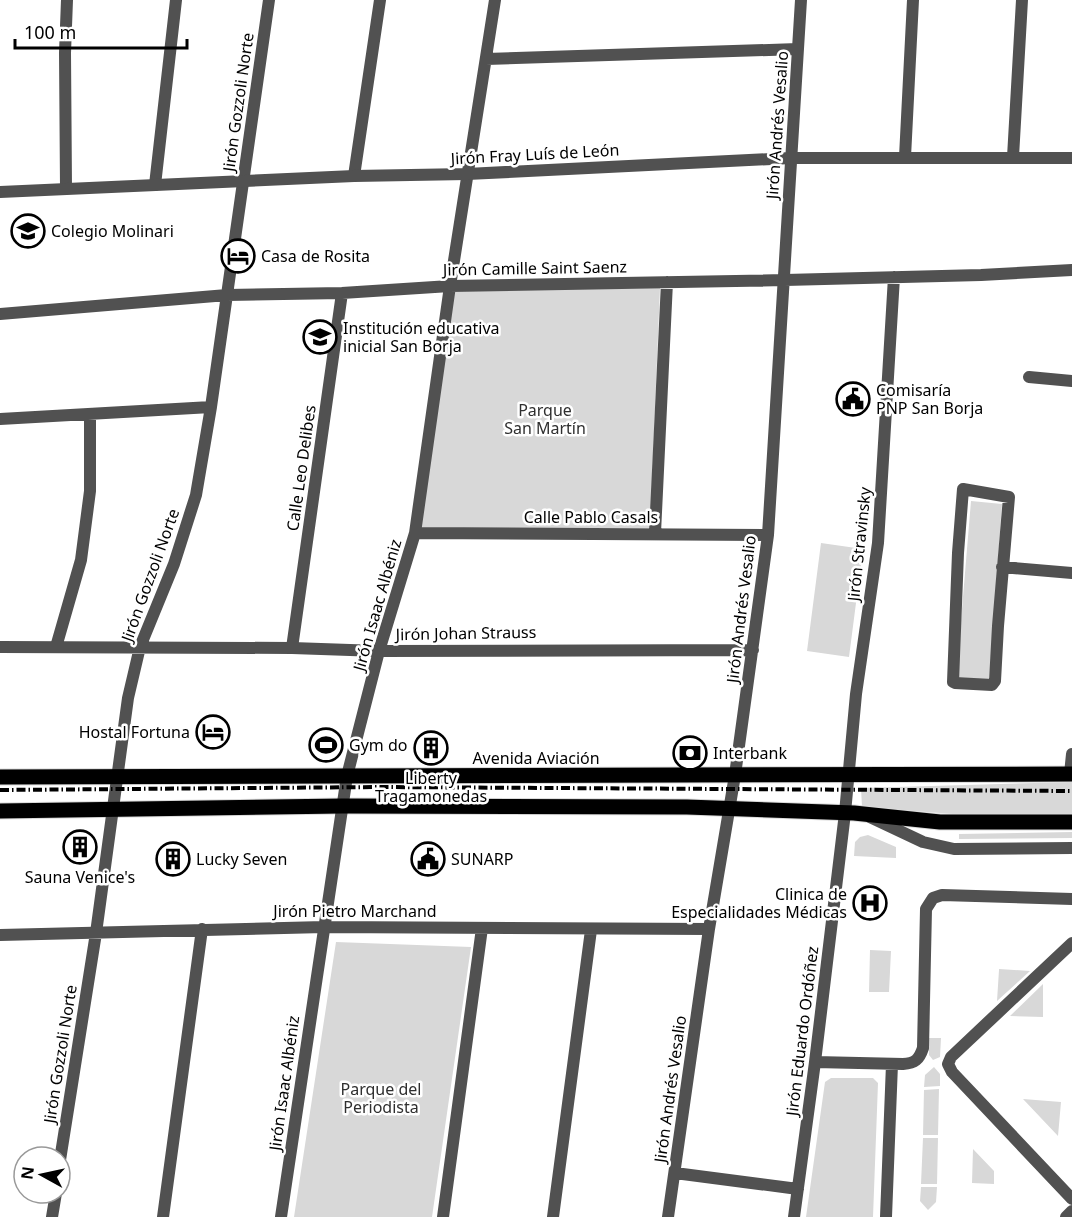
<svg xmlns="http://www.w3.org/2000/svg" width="1072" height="1217" font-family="'Noto Sans',sans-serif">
	<rect width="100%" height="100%" fill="#fff"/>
	<!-- green -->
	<path fill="#d8d8d8" d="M660 288 650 528 421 529 453 290Z
		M971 501 1002 504 989 683 956 681Z
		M821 543 863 549 849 657 807 651Z
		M1072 782V814H953L862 807 861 788Z
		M1072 832V838L959 839V834Z
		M868 835 896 847V858L854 856 855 842 860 837Z
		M336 942 471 947 432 1217H294Z
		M870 950 891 951 889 992H869Z
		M999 969 1030 971 997 1001 999 970Z
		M1043 984V1017L1010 1016Z
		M929 1038H941L940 1057 933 1060 929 1055Z
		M934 1067 940 1074V1086L924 1087 925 1075Z
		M831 1078H873L878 1083 873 1217H806L825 1082Z
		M939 1089 938 1135H923L924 1090Z
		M1023 1099 1061 1102 1058 1136Z
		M923 1138H938L937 1184H921Z
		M973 1149 994 1171V1184L972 1183Z
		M921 1187H937L936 1202 928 1210 920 1201Z"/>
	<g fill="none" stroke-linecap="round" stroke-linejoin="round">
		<defs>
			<path id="primary" d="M0 777 1072 774
				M0 811 342 806 687 807 854 813 940 822H1072"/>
		</defs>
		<!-- primary casing -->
		<use href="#primary" stroke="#dbdbdb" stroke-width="17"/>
		<!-- minor -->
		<path stroke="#515151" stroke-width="12" d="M486 59 798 49
			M905 157 913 0
			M1013 157 1022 0
			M354 176 380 0
			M155 185 176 0
			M66 188 65 53 67 0
			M0 314 227 295 342 293 450 286 785 280 981 275 1072 270
			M1029 377 1072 381
			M0 419 211 407
			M963 489 1009 497 998 626 995 681 992 685 955 683 953 682 958 553Z
			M415 533 768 535
			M655 533 667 282
			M1002 567 1072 573
			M0 647 292 648 379 651 753 650
			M56 647 81 560 90 491V414
			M292 648 342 293
			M870 817 923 842 954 849 1072 848
			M0 935 324 927 709 929
			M1072 943 951 1057 948 1064 952 1072 1072 1199
			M815 1062 903 1064C915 1063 919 1060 923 1048L926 909 933 898 942 895 1072 899
			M60 1160 96 933 128 698 140 647 174 564 196 495 211 407 269 0
			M675 1173 798 1189
			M52 1217 56 1193
			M163 1217 202 929
			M281 1217 347 776 379 651 415 533 450 286 495 0
			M443 1217 482 928
			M553 1217 591 930
			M668 1217 709 929 735 775 768 535 801 0
			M794 1217 815 1062 845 813 856 694 878 543 894 277
			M886 1217 892 1064
			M1066 1217 1072 1211"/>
		<!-- tertiary -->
		<path stroke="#515151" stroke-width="12" d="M0 192 354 176 467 174 791 158H1072
			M1070 774 1072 754"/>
		<!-- primary -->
		<use href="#primary" stroke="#000" stroke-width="15"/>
		<!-- rail -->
		<path stroke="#000" stroke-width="4" stroke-dasharray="9 3 1.5 3" stroke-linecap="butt" d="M0 790 379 787 1072 791"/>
	</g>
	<!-- icons -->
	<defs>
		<symbol id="school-ring" viewBox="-11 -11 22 22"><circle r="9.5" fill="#fff" stroke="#000" stroke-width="1.5"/><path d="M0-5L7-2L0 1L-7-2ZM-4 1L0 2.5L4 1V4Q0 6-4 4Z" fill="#000"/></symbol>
		<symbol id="hotel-ring" viewBox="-11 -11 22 22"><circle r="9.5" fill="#fff" stroke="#000" stroke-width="1.5"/><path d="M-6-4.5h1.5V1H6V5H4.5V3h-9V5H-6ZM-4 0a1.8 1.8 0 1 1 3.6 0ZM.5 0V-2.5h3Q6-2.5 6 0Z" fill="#000"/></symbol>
		<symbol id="civic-ring" viewBox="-11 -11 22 22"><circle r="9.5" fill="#fff" stroke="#000" stroke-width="1.5"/><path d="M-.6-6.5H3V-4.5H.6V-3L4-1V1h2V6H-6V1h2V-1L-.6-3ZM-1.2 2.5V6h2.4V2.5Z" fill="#000"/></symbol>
		<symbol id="stadium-ring" viewBox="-11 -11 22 22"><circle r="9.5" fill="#fff" stroke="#000" stroke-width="1.5"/><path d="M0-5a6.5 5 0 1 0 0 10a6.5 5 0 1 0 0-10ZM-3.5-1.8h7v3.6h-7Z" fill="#000"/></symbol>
		<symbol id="building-ring" viewBox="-11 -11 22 22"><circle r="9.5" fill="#fff" stroke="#000" stroke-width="1.5"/><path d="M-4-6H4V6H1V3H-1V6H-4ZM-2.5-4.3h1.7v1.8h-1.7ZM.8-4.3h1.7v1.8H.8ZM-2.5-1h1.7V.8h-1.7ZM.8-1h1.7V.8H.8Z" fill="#000"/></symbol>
		<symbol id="bank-ring" viewBox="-11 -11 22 22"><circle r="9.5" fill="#fff" stroke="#000" stroke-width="1.5"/><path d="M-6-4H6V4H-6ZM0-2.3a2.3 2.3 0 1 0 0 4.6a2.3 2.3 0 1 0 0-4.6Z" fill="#000"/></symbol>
		<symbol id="hospital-ring" viewBox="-11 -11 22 22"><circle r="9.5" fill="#fff" stroke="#000" stroke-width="1.5"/><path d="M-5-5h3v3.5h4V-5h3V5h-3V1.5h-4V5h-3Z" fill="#000"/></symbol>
	</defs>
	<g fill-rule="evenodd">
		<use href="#school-ring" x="9" y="212" width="38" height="38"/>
		<use href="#hotel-ring" x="219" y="237" width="38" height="38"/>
		<use href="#school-ring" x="301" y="318" width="38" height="38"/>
		<use href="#civic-ring" x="834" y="380" width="38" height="38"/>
		<use href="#hotel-ring" x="194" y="713" width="38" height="38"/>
		<use href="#stadium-ring" x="307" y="726" width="38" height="38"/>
		<use href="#building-ring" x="412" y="729" width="38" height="38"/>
		<use href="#bank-ring" x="671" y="734" width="38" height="38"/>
		<use href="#building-ring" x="61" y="828" width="38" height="38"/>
		<use href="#building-ring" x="154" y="840" width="38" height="38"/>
		<use href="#civic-ring" x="409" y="840" width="38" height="38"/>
		<use href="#hospital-ring" x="851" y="884" width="38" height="38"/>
	</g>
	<g text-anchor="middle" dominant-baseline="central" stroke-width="5" stroke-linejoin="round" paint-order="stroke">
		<!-- street labels -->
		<g font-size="16" fill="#000" stroke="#fff">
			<text transform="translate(238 102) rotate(-82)">Jirón Gozzoli Norte</text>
			<text transform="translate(777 125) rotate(-86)">Jirón Andrés Vesalio</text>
			<text transform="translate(535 154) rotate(-3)">Jirón Fray Luís de León</text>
			<text transform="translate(535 268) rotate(-1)">Jirón Camille Saint Saenz</text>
			<text transform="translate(301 468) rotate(-82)">Calle Leo Delibes</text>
			<text x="591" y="517">Calle Pablo Casals</text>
			<text transform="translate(859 544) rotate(-84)">Jirón Stravinsky</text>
			<text transform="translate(150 575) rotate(-70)">Jirón Gozzoli Norte</text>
			<text transform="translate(377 605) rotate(-74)">Jirón Isaac Albéniz</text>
			<text transform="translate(741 609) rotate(-83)">Jirón Andrés Vesalio</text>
			<text transform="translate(466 633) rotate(-1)">Jirón Johan Strauss</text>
			<text x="536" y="758">Avenida Aviación</text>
			<text x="355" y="911">Jirón Pietro Marchand</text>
			<text transform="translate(802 1031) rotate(-83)">Jirón Eduardo Ordóñez</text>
			<text transform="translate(60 1054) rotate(-81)">Jirón Gozzoli Norte</text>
			<text transform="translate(284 1083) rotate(-82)">Jirón Isaac Albéniz</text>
			<text transform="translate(670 1089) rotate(-82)">Jirón Andrés Vesalio</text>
		</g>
		<!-- poi labels -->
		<g font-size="16" fill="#000" stroke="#fff" text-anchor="start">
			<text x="51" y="231">Colegio Molinari</text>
			<text x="261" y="256">Casa de Rosita</text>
			<text x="343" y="328">Institución educativa<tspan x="343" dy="18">inicial San Borja</tspan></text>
			<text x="876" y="390">Comisaría<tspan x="876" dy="18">PNP San Borja</tspan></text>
			<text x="190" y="732" text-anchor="end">Hostal Fortuna</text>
			<text x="349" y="745">Gym do</text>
			<text x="713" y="753">Interbank</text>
			<text x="431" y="778" text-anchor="middle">Liberty<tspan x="431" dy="18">Tragamonedas</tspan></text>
			<text x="196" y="859">Lucky Seven</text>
			<text x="451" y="859">SUNARP</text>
			<text x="80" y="877" text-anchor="middle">Sauna Venice's</text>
			<text x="847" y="894" text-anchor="end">Clinica de<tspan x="847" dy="18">Especialidades Médicas</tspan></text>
		</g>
		<!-- park labels -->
		<g font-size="16" fill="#2f2f2f" stroke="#fff">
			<text x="545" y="410">Parque<tspan x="545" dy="18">San Martín</tspan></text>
			<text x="381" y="1089">Parque del<tspan x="381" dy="18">Periodista</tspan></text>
		</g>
	</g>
	<!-- north arrow -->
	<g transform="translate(42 1175) rotate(278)"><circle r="28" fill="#ffffff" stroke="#999999" stroke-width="1.5"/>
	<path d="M0-4.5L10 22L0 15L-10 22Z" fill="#000000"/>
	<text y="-9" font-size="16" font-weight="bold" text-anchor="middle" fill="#000000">N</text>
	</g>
	<!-- scale -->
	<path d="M15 39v9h172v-9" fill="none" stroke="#000000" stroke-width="3"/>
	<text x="24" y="39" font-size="18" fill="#000000" stroke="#ffffff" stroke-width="4.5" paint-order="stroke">100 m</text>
</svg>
